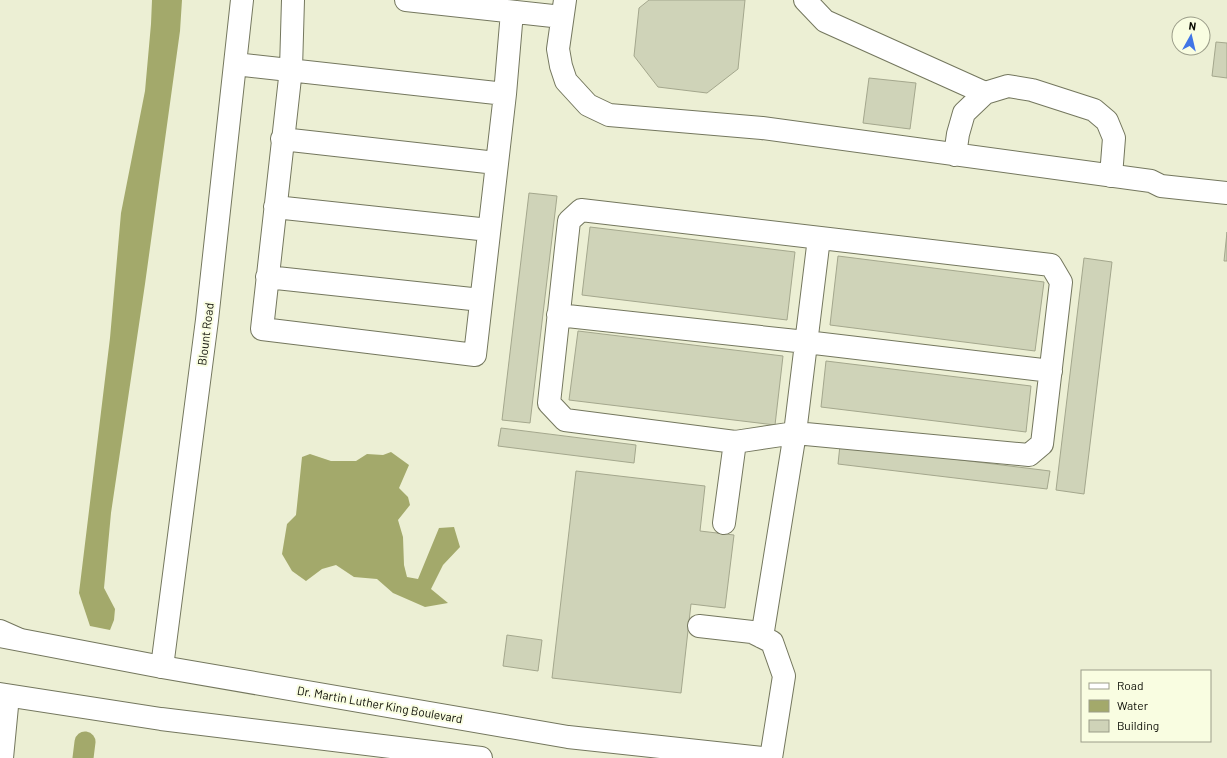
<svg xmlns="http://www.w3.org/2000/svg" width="1227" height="758" font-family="Barlow,sans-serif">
	<rect width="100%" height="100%" fill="#ecefd4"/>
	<!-- water -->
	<path fill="#a3a96b" d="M152 0H182L180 31 145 284 111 513 104 588 115 609 114 620 110 630 90 626 79 593 110 338 121 213 145 91 151 24Z
		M391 452 409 465 399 488 408 497 410 505 398 520 403 537 404 565 407 577 418 579 439 528 454 527 460 547 443 565 431 589 448 603 425 607 393 593 377 579 354 577 336 565 322 569 306 581 292 571 282 554 287 524 296 515 302 457 310 454 331 461H356L367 454 383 455Z"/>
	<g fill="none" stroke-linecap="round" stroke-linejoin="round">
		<!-- canal -->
		<path stroke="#a3a96b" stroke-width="21" d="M83 758 85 742"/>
	</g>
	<!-- building -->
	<path fill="#cfd3b8" stroke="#a4a78d" d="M649 0H745L738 69 707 93 658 87 634 56 639 8Z
		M1216 42 1227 43V78L1212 76Z
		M869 78 916 83 910 129 863 123Z
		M529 193 557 196 530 423 502 420Z
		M590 227 795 252 787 320 582 295Z
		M1227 232V261H1224Z
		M838 256 1044 282 1035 351 830 325Z
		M1084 258 1112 262 1084 494 1056 490Z
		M578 331 783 356 775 425 569 400Z
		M826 361 1031 386 1026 432 821 407Z
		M501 428 636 445 634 463 498 446Z
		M840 445 1050 471 1047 489 838 464Z
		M576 471 705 486 700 531 734 535 725 608 691 604 681 693 552 678Z
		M507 635 542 640 538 671 503 666Z"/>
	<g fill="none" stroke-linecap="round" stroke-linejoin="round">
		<defs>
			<path id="minor" d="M406 0 562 17
				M565 0 558 49 561 66 566 81 588 105 609 115 762 128 1151 181 1161 186 1227 193
				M805 0 825 21 985 93
				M235 64 505 94 475 355 262 329 291 69 293 0
				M505 94 512 12
				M282 139 496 163
				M955 155 958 134 964 113 985 93 1008 86 1032 90 1094 110 1107 121 1114 138 1111 176
				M275 207 489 230
				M581 210 1051 265 1061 282 1042 444 1029 455 795 433 735 442 565 420 549 403 569 221Z
				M267 277 481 300
				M558 315 806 342 1051 371
				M724 523 735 442
				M699 626 752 632 772 642 784 676 771 758
				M762 637 795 433 819 238
				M162 667 207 320 242 0
				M2 758 8 696"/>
			<path id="major" d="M0 636 162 667 568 737 762 758
				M0 694 161 719 481 758"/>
			<path id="highway" d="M0 631 18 639"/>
		</defs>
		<!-- minor casing -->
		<use href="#minor" stroke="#74775e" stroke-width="24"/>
		<!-- major casing -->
		<use href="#major" stroke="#74775e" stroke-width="24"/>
		<!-- highway casing -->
		<use href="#highway" stroke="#74775e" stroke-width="24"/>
		<!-- minor -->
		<use href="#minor" stroke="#fff" stroke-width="22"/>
		<!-- major -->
		<use href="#major" stroke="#fff" stroke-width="22"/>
		<!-- highway -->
		<use href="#highway" stroke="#fff" stroke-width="22"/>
	</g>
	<g text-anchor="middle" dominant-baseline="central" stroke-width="4" stroke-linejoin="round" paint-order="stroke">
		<!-- street labels -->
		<g font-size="12" fill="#0d0e06" stroke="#f9fde1">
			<text transform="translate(205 334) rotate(-83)">Blount Road</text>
			<text transform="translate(380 704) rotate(10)">Dr. Martin Luther King Boulevard</text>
		</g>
	</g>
	<!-- legend -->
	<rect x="1081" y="670" width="130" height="72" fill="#f9fde1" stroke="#9b9d89"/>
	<rect x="1089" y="683" width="20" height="6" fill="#ffffff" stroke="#9b9d89"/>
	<text x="1117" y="690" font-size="12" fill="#0d0e06">Road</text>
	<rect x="1089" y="700" width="20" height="12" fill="#a3a96b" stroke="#9b9d89"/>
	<text x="1117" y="710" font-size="12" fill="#0d0e06">Water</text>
	<rect x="1089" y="720" width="20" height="12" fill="#cfd3b8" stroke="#9b9d89"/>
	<text x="1117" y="730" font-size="12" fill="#0d0e06">Building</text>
	<!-- north arrow -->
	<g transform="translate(1191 36) rotate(8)"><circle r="19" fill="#f9fde1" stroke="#9b9d89"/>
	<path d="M0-3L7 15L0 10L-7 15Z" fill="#4175e6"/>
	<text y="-6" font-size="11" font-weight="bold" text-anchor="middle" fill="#0d0e06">N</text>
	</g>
</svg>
